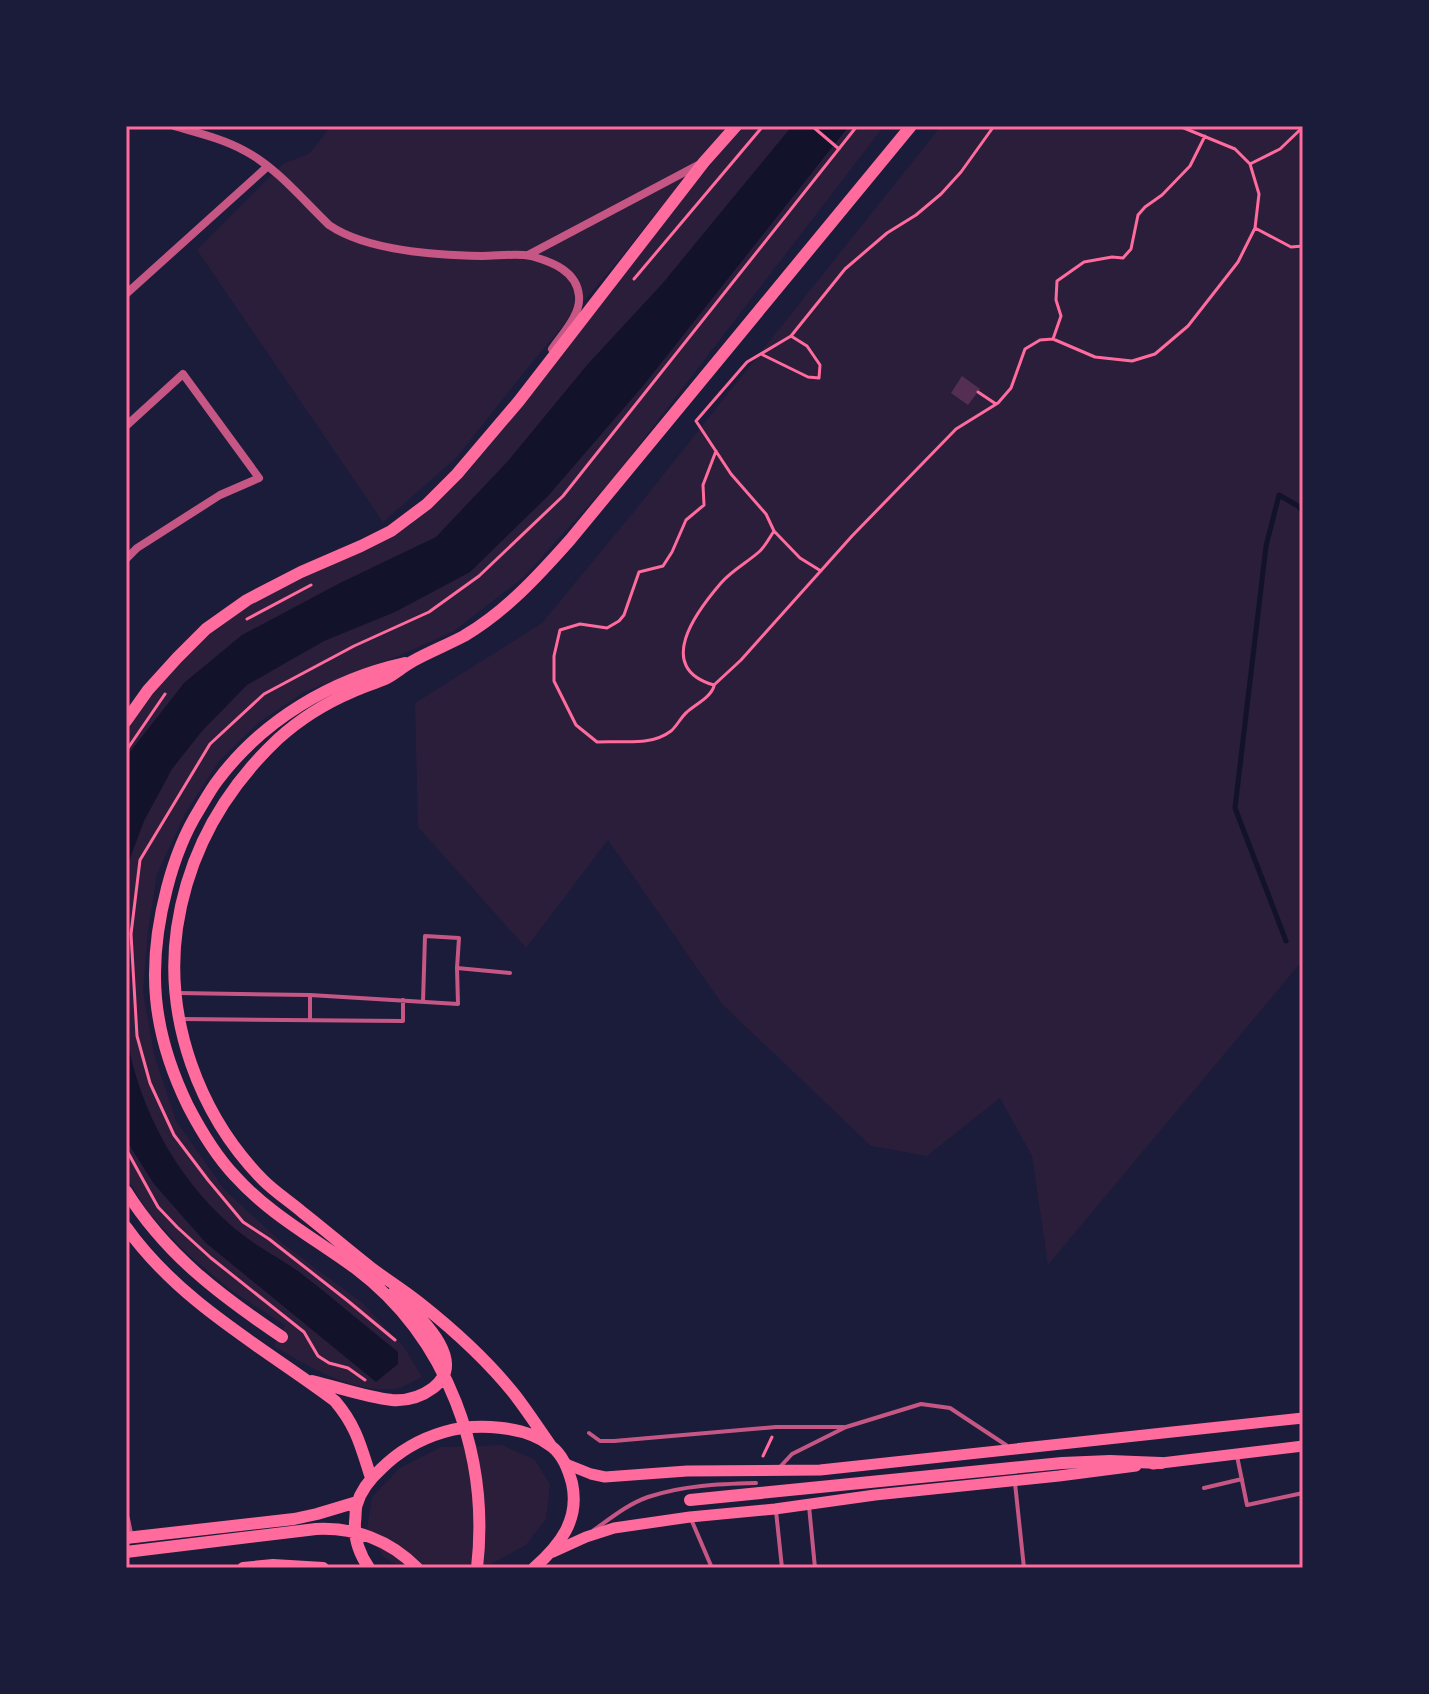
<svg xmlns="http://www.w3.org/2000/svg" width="1429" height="1694" font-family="'DM Sans',sans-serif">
	<rect width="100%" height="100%" fill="#1b1b3a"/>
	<!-- green -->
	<path fill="#2a1e3b" d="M331 126H728L704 152 623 255 530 365 457 457 383 522 197 250 283 164 310 153Z
		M743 126H884L616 475 524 577 454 631 398 656 304 692 258 723 219 761 185 814 157 874 148 931 143 991 154 1054 176 1121 224 1189 282 1243 361 1302 404 1347 422 1377C413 1381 402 1389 393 1389 350 1392 309 1367 274 1346L285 1325 229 1289 182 1249 148 1212 126 1177V726L181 658 241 609 409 526 440 498 470 469 523 404 684 197Z
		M941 126H1303V960L1048 1265 1032 1156 1000 1098 927 1156 871 1146 722 1004 608 840 526 948 418 827 415 703 542 623 636 509Z
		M502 1445 535 1460 550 1485 546 1519 526 1545 484 1568H403L383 1557 367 1529 372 1497 400 1468 441 1447Z"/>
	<!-- water -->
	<path fill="#12122b" d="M792 126H849L643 386 548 496 470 572 395 612 324 641 247 685 202 731 172 769 144 821 126 869V757L184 683 242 635 338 584 436 537 508 461 587 365 662 284Z
		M126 1032C138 1111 182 1190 247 1238 263 1250 281 1259 298 1271 332 1297 364 1325 398 1352V1364L376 1382 206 1243 154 1184 126 1140Z"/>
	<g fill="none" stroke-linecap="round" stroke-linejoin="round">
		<!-- stream -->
		<path stroke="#12122b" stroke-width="5" d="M1286 941 1235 808 1266 546 1279 495 1298 506 1303 512"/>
	</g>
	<!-- building -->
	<path fill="#542f53" d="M962 376 980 389 968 405 951 393Z"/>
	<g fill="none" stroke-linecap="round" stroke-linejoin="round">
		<!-- path -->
		<path stroke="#ff6b9d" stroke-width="3" d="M812 126 839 149
			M994 126 961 172 941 194 916 215 887 233 845 269 791 336 747 362 696 421 731 474 766 514 774 531C770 537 766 545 760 551 748 562 732 570 721 583 696 612 654 668 714 685L741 660 852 536 956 429 998 403 1011 388 1025 349 1040 340 1053 339 1095 357 1132 361 1155 354 1188 326 1238 262 1255 228 1259 194 1250 164 1235 149 1179 126
			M1250 164 1280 149 1303 127
			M1255 228 1291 247 1303 246
			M634 279 763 126
			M1053 339 1061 316 1056 300 1057 281 1084 262 1112 257 1123 258 1131 249 1138 215 1145 207 1162 195 1190 166 1205 136
			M763 355 808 377 819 378 820 365 807 346 791 336
			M978 392 996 404
			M774 531 800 558 821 571
			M247 619 311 585
			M714 686C711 697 696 704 687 712 681 717 677 726 671 731 650 747 622 740 597 742L576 725 554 681V656L560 630 580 624 607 628 619 621 624 615 639 572 663 566 672 552 686 520 704 505 703 485 716 451
			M126 751 165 694
			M126 1149 158 1207 177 1227 211 1258 304 1332 318 1356 329 1363 348 1368 365 1380
			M395 1340 348 1301 269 1239 243 1222 208 1180 174 1135 150 1083 137 1036 131 934 140 860 210 744 264 694 354 646 429 612 479 576 563 496 857 126
			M763 1456 772 1437"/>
		<!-- service -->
		<path stroke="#c65784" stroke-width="4" d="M178 993 310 995 458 1004 457 968 510 973
			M423 1002 425 936 459 938 457 968
			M181 1019 403 1021V1000
			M310 1020V995
			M589 1433 600 1441H614L776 1427H844
			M1237 1456 1247 1505 1303 1493
			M779 1468 792 1454 846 1427 921 1404 950 1408 1006 1445
			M1015 1483 1024 1568
			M1204 1488 1242 1479
			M809 1506 815 1568
			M776 1511 782 1568
			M691 1519 712 1568
			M594 1530C611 1518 628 1504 648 1497 683 1485 720 1484 756 1483"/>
		<!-- minor -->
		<path stroke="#c65784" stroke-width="8" d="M174 126C198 133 224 139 245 151 277 168 302 199 329 225 367 251 436 255 482 256 497 256 517 253 531 256 552 262 577 271 579 296 581 315 562 334 552 349
			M528 255 700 164
			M126 294 268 166
			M126 426 183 374 259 478 220 495 137 548 126 559
			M126 1519 130 1538"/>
		<!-- secondary -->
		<path stroke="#ff6b9d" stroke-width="11" d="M566 1464 591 1474 605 1477 687 1471 820 1470 1303 1418
			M1153 1464 1303 1446
			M553 1552 586 1537 614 1528 690 1517 775 1509 875 1495 1059 1476 1136 1466"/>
		<!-- primary -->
		<path stroke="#ff6b9d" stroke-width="12" d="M405 663C332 679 263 720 218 780 211 789 205 800 199 810 184 834 174 861 167 888 146 968 152 1032 188 1106 201 1131 215 1155 235 1176 269 1214 314 1238 355 1268 448 1338 490 1455 477 1568
			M126 721 148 690 177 658 206 629 247 600 301 572 361 546 391 531 427 504 457 474 519 401 704 162 736 126
			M126 1191C166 1255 221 1296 282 1337
			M126 1227C180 1303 263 1347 335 1401 357 1427 361 1447 371 1478
			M312 1381C338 1387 365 1397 392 1400 407 1401 421 1397 433 1388 471 1359 415 1313 394 1292
			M551 1446C539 1429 528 1412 515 1395 488 1361 455 1331 421 1304 405 1291 387 1280 370 1267 347 1249 325 1230 302 1212 289 1201 275 1192 263 1180 199 1115 164 1019 177 928 188 854 224 790 278 739 299 720 326 703 352 692 363 687 376 683 387 678 396 673 404 666 413 661 429 652 447 645 464 636 506 611 538 576 570 540L911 126
			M690 1500 1062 1463 1110 1461 1161 1463
			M126 1538 294 1519 317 1514 357 1502
			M126 1552 316 1529C354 1527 390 1540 417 1568
			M243 1568 273 1565 323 1568
			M369 1568C360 1555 354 1538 355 1522 356 1516 355 1509 357 1504 361 1490 371 1478 381 1469 399 1451 420 1439 444 1432 475 1423 525 1425 551 1446 563 1455 568 1469 572 1483 580 1520 560 1545 534 1568"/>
	</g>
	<!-- border -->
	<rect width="1429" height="1694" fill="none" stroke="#1b1b3a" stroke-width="256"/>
	<rect x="128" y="128" width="1173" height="1438" fill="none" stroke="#ff6b9d" stroke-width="3"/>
</svg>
